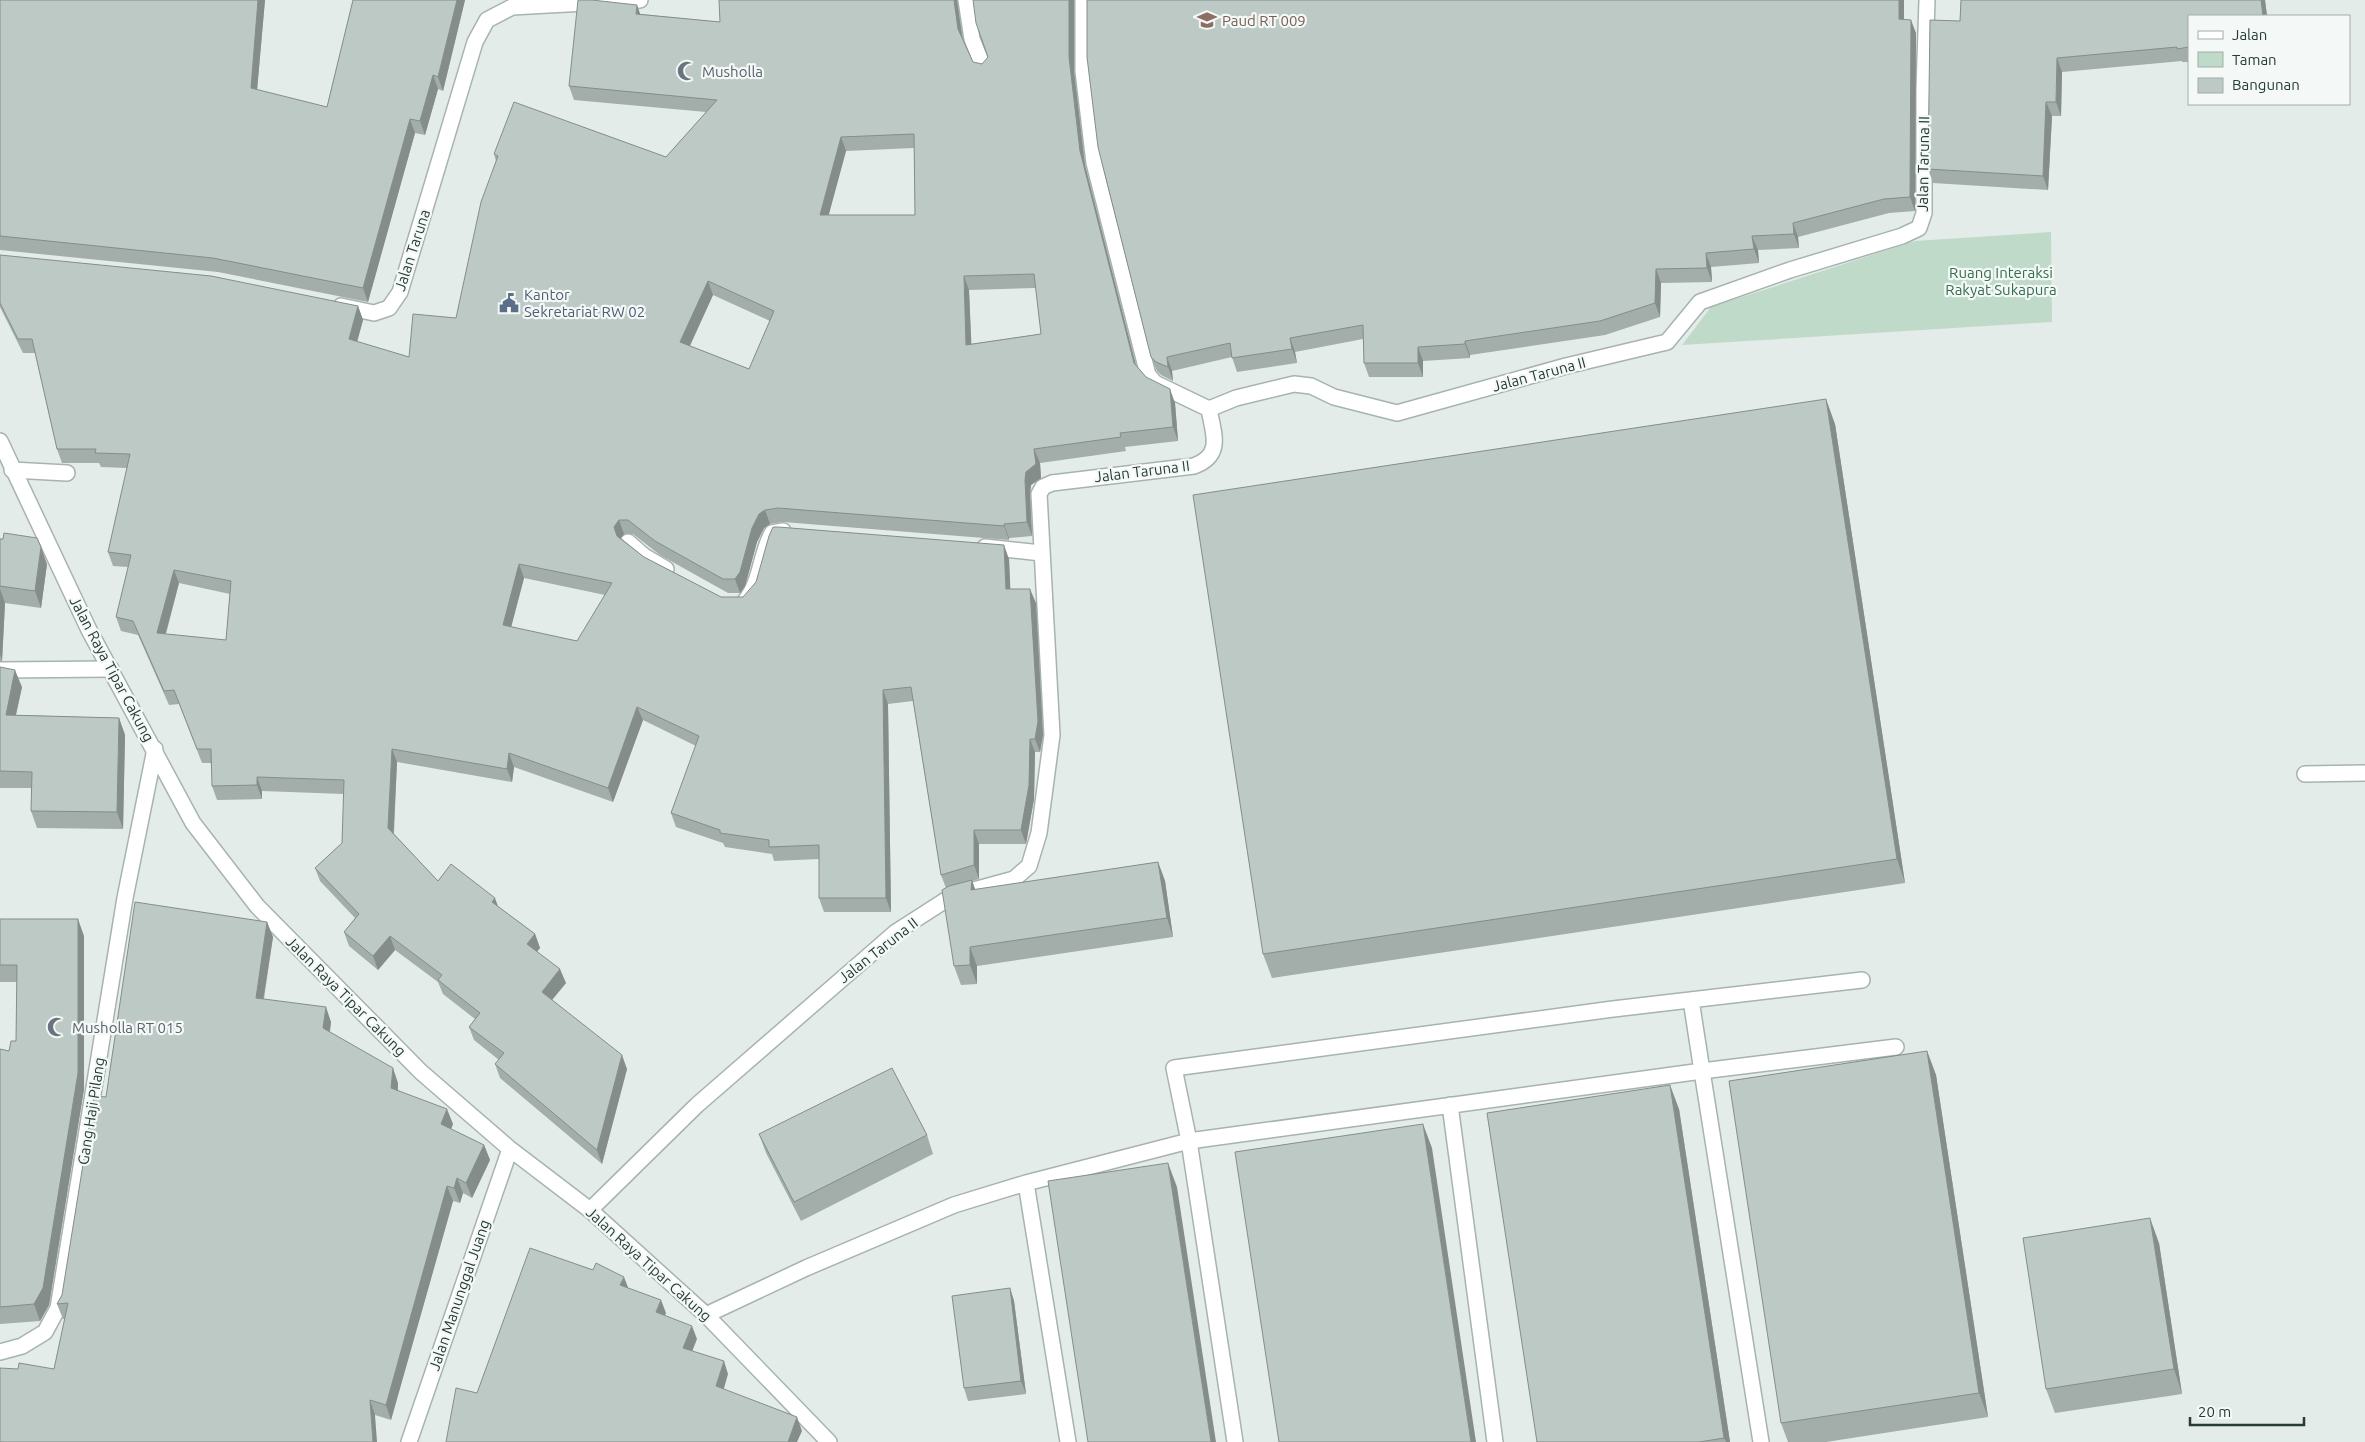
<svg xmlns="http://www.w3.org/2000/svg" width="2365" height="1442" font-family="Ubuntu,sans-serif">
	<rect width="100%" height="100%" fill="#e4ece9"/>
	<!-- green -->
	<path fill="#c0dac9" d="M2051 232 2052 322 1682 345 1711 307 1915 241Z"/>
	<g fill="none" stroke-linecap="round" stroke-linejoin="round">
		<defs>
			<path id="service" d="M2305 774 2365 773
				M1691 1000 1702 1071 1896 1047
				M1450 1105 1495 1442
				M1026 1183 1068 1442
				M706 1315 806 1268 954 1205 1026 1183 1189 1141 1702 1071 1761 1442
				M1235 1442 1189 1141 1174 1068 1613 1009 1862 980"/>
			<path id="minor" d="M966 0 972 39 984 69
				M1083 0V71L1094 163 1148 375 1155 383 1209 409
				M341 306 374 313 389 308 400 292 475 42 487 20 512 7 640 0
				M12 470 67 473
				M628 542 644 556 666 569
				M985 547 1041 553
				M745 601C761 582 760 555 772 533L783 531
				M0 670 111 669
				M590 1210 697 1105 896 932 952 896 1014 879 1029 866 1039 833 1052 735 1039 494 1043 487 1052 483 1194 466C1224 455 1213 433 1209 409L1236 398 1294 384 1311 386 1334 397 1397 413 1566 366 1667 342 1700 302 1790 270 1902 236 1919 228 1924 213V90L1927 0
				M0 1352 22 1346 45 1332 58 1308 125 898 155 749"/>
			<path id="tertiary" d="M0 441 89 630 193 823 257 906 421 1072 510 1149 590 1210 706 1315 829 1442
				M409 1442 510 1149"/>
		</defs>
		<!-- service casing -->
		<use href="#service" stroke="#a7b3b0" stroke-width="18"/>
		<!-- minor casing -->
		<use href="#minor" stroke="#a7b3b0" stroke-width="18"/>
		<!-- tertiary casing -->
		<use href="#tertiary" stroke="#a7b3b0" stroke-width="18"/>
		<!-- service -->
		<use href="#service" stroke="#fff" stroke-width="15"/>
		<!-- minor -->
		<use href="#minor" stroke="#fff" stroke-width="15"/>
		<!-- tertiary -->
		<use href="#tertiary" stroke="#fff" stroke-width="15"/>
	</g>
	<!-- wall -->
	<path fill="#a3ada9" fill-rule="evenodd" d="M0 0H265L257 90 327 107 353 0H465L443 91 438 89 425 135 415 133 368 302 218 272 0 250Z
		M1074 0V71L1085 165 1136 366 1146 377 1175 403 1178 441 1125 447 1126 451 1040 463 1041 478 1031 485 1030 494 1032 536 1009 538V540L783 522 770 524 764 528 757 542 745 586 740 593H728L660 555 633 534H624L621 538 644 557 721 597H743L1009 559 1010 589 1036 603 1043 735 1040 752H1035L1034 799 1026 844H979V879L972 881 975 890 1158 862 1165 881 1173 937 977 966V984L961 985 954 966 946 888 941 875 913 701 888 704 891 912H824L819 898V859L774 861 772 854 725 847 723 843 676 827 671 813 696 746 643 720 613 802 514 767 512 782 397 762 394 834 438 881 499 907 535 934 540 948 537 951 566 983 552 1000 627 1069 602 1164 500 1078 495 1064 499 1060 474 1040 469 1027 475 1019 443 994 438 982 395 950 378 970 349 946 344 932 355 918 320 881 315 868 342 843 344 794 262 791V799L217 800 212 786V763H202L179 704 169 705 138 635 121 631 116 617 128 567 113 566 108 552 127 468 101 467 99 463H62L57 449 35 353H23L0 307V255L358 306 363 320 357 342 409 357 456 318 496 161 494 154 666 157 706 112 574 100 569 86 640 14 720 22 957 1 963 39 973 62 982 64ZM914 148 915 215H828L846 151ZM1036 288 1041 334 971 344 969 290ZM713 295 770 321 749 369 690 346ZM524 578 605 595 577 641 511 627ZM179 583 230 594 226 640 166 634Z
		M1904 0V19L1916 33 1915 211 1889 213 1798 237 1799 248 1758 250 1759 263 1711 267 1712 282 1661 283 1660 317 1605 335 1470 355V358L1423 361V377H1369L1364 363 1363 339 1295 352 1297 363 1237 372 1232 357 1172 371 1173 381 1161 375 1157 371 1151 357Z
		M1961 0H2265L2267 16H2189V62H2182V61L2062 72 2061 116H2052L2048 190 1933 183 1928 169 1960 21Z
		M1835 424 1905 883 1272 978 1263 954Z
		M0 539 47 564 41 608 5 603 2 661 0 662Z
		M0 667 22 687 16 715 119 718 125 735 123 829 37 828 31 811 32 788H0Z
		M0 919 84 936V1089L49 1305 40 1321 0 1324V1049L9 1051 16 1041 17 982H0Z
		M267 922 273 937 264 999 331 1022 330 1032 398 1083V1090L453 1124 451 1129 484 1145 490 1160 472 1198 463 1193 460 1203 453 1201 391 1420 375 1415 18 1369H54L65 1319H63L57 1304 62 1295 106 1097Z
		M1927 1051 1936 1075 1988 1417 1826 1442H1788L1781 1423Z
		M1679 1109 1730 1442H1537Z
		M759 1134 927 1135 933 1154 801 1221 766 1153Z
		M2159 1243 2182 1394 2055 1413 2046 1389Z
		M1010 1288 1014 1301 1026 1394 968 1401 964 1388Z"/>
	<!-- shaded-wall -->
	<path fill="#848d8a" d="M258 0H265L256 102 251 88Z
		M457 0H465L443 91 438 77Z
		M954 0H957L963 42 958 29Z
		M1069 0H1074V71L1085 165 1139 377 1134 363 1080 151 1069 57Z
		M1899 0H1904V33L1899 19Z
		M2261 0H2265L2267 16H2263Z
		M637 5 642 19 636 14Z
		M1911 20 1916 33 1915 211 1910 197Z
		M2057 58 2062 72 2061 116 2056 102Z
		M433 75 438 89 425 135 420 121Z
		M2046 102 2052 116 2048 190 2043 176Z
		M410 119 415 133 368 302 363 288Z
		M841 137 846 151 825 229 820 215Z
		M1793 223 1798 237 1799 248 1794 234Z
		M1752 236 1758 250 1759 263 1754 249Z
		M1706 253 1711 267 1712 282 1707 268Z
		M1656 269 1661 283 1660 317 1655 303Z
		M964 276 969 290 972 358 966 345Z
		M708 281 713 295 685 356 680 342Z
		M358 306 363 320 354 353 349 339Z
		M1290 338 1295 352 1297 363 1292 349Z
		M1465 341 1470 355V358L1465 344Z
		M1418 347 1423 361V377L1418 363Z
		M1167 357 1172 371 1173 381 1168 367Z
		M1170 389 1175 403 1178 441 1173 427Z
		M1826 399 1835 424 1905 883 1897 859Z
		M1034 449 1040 463 1041 478 1031 485 1030 494 1032 536 1027 522 1025 480 1026 472Z
		M765 510 770 524 764 528 757 542 745 586 740 593 735 579 752 528 759 514Z
		M619 520 624 534 619 541 614 527Z
		M1004 524 1009 538V540L1004 526Z
		M1004 545 1009 559 1011 603 1006 589Z
		M41 547 47 564 41 608 35 591Z
		M519 564 524 578 508 639 503 625Z
		M174 570 179 583 162 647 157 633Z
		M0 589 5 603 2 661 0 654Z
		M1030 589 1036 603 1043 735 1040 752 1035 739Z
		M15 670 22 687 12 732 6 715Z
		M883 690 888 704 891 912 886 898Z
		M637 707 643 720 613 802 608 788Z
		M119 718 125 735 123 829 117 812Z
		M1030 739 1035 752 1034 799 1026 844 1021 830Z
		M392 749 397 762 393 842 388 828Z
		M509 753 514 767 512 782 507 769Z
		M257 777 262 791V799L257 785Z
		M974 830 979 844V879L974 865Z
		M1158 862 1165 881 1173 937 1167 918Z
		M972 880 978 898 971 890Z
		M495 898 500 912 492 902Z
		M78 919 84 936V1089L49 1305 40 1321 34 1304Z
		M267 922 273 937 261 1013 256 998Z
		M535 934 540 948 532 958 527 944Z
		M390 936 395 950 378 970 373 956Z
		M970 947 977 966V984L970 965Z
		M560 969 566 983 547 1006 542 992Z
		M326 1007 331 1022 328 1043 323 1028Z
		M1927 1051 1936 1075 1988 1417 1979 1393Z
		M622 1055 627 1069 602 1164 597 1150Z
		M393 1068 398 1083 397 1103 391 1088Z
		M1670 1085 1679 1109 1730 1442H1726L1724 1438Z
		M447 1109 453 1124 447 1139 441 1124Z
		M1423 1124 1432 1148 1476 1442H1471Z
		M484 1145 490 1160 472 1198 466 1183Z
		M1168 1163 1177 1187 1216 1442H1211Z
		M457 1178 463 1193 460 1203 454 1188Z
		M447 1186 453 1201 391 1420 386 1405Z
		M2150 1218 2159 1243 2182 1394 2174 1369Z
		M624 1277 629 1290 620 1285Z
		M1010 1288 1014 1301 1026 1394 1021 1381Z
		M661 1300 666 1313 661 1325 656 1312Z
		M692 1326 697 1339 688 1362 683 1348Z
		M724 1361 728 1374 721 1399 716 1386Z
		M370 1400 375 1415 377 1442H373Z
		M797 1417 802 1431 797 1442H788Z"/>
	<!-- building -->
	<path fill="#bdc9c5" stroke="#848d8a" fill-rule="evenodd" d="M0 0H258L251 88 327 107 353 0H457L438 77 433 75 420 121 410 119 363 288 213 258 0 236Z
		M578 0H592L637 5 636 14 720 22 719 0H954L958 29 973 62 982 64 988 57 976 23 973 0H1069V57L1080 151 1134 363 1146 377 1170 389 1173 427 1120 433 1121 437 1034 449 1036 464 1026 472 1025 480 1027 522 1004 524V526L778 508 765 510 759 514 752 528 740 572 735 579H723L655 541 628 520H619L614 527 617 536 644 557 721 597H743L756 582 769 536 773 527H778L1004 545 1006 589H1030L1038 721 1035 739H1030L1029 785 1021 830H974V865L941 875 911 687 883 690 886 898H819V845L769 847V840L720 833V830L671 813 699 736 637 707 608 788 509 753 507 769 392 749 388 828 438 881 451 864 495 898 492 902 535 934 527 944 560 969 542 992 622 1055 597 1150 495 1064 504 1053 469 1027 480 1013 438 980 442 975 390 936 373 956 344 932 359 914 315 868 342 843 344 780 257 777V785L212 786 211 749H197L174 690 164 691 133 621 116 617 131 555 108 552 130 454 95 453 96 449H57L32 339H18L0 303V255L211 276 358 306 349 339 409 357 413 314 456 318 481 202 498 156 494 154 514 102 666 157 717 100 569 86ZM914 134 915 215H820L841 137ZM1034 274 1041 334 966 345 964 276ZM708 281 774 311 749 369 680 342ZM519 564 612 583 577 641 503 625ZM174 570 231 581 226 640 157 633Z
		M1087 0H1899V19L1911 20 1910 197 1884 199 1793 223 1794 234 1752 236 1754 249 1706 253 1707 268 1656 269 1655 303 1600 321 1465 341V344L1418 347V363H1364L1363 325 1290 338 1292 349 1232 358 1230 343 1167 357 1168 367 1156 362 1151 357 1098 147 1087 57Z
		M1961 0H2261L2263 16H2189V47L2177 49V47L2057 58 2056 102H2046L2043 176 1928 169 1930 20 1960 21Z
		M1826 399 1897 859 1263 954 1193 495Z
		M4 533 37 538 41 547 35 591 0 586V539H3Z
		M0 667 15 670 6 715 119 718 117 812 31 811 32 772 0 771Z
		M1158 862 1167 918 970 947V965L954 966 942 890 949 886 972 880 971 890Z
		M135 902 267 922 256 998 326 1007 323 1028 393 1068 391 1088 447 1109 441 1124 484 1145 466 1183 457 1178 454 1188 447 1186 386 1405 370 1400 373 1442H0V1368L18 1369 19 1363 54 1369 68 1303 57 1304 62 1295 94 1096 106 1097Z
		M0 919H78V1073L43 1288 34 1304 0 1307V1049L9 1051 11 1041H16L17 965H0Z
		M1927 1051 1979 1393 1781 1423 1729 1081Z
		M892 1068 927 1135 794 1202 759 1134Z
		M1670 1085 1724 1438 1699 1442H1537L1487 1113Z
		M1423 1124 1471 1442H1279L1235 1152Z
		M1168 1163 1211 1442H1088L1048 1181Z
		M2150 1218 2174 1369 2046 1389 2023 1238Z
		M530 1248 593 1270 596 1263 624 1277 620 1285 661 1300 656 1312 692 1326 683 1348 724 1361 716 1386 797 1417 788 1442H446L456 1388 477 1393Z
		M1010 1288 1021 1381 964 1388 952 1296Z"/>
	<!-- icons -->
	<defs>
		<symbol id="school-bare" viewBox="-9 -9 18 18"><path d="M0-5L7-2L0 1L-7-2ZM-4 1L0 2.5L4 1V4Q0 6-4 4Z" fill="#8d6e63" stroke="#f4f9f7" stroke-width="2.5" paint-order="stroke"/></symbol>
		<symbol id="mosque-bare" viewBox="-9 -9 18 18"><path d="M3.5-4.9A6 6 0 1 0 3.5 4.9A5 5 0 1 1 3.5-4.9Z" fill="#6b7280" stroke="#f4f9f7" stroke-width="2.5" paint-order="stroke"/></symbol>
		<symbol id="civic-bare" viewBox="-9 -9 18 18"><path d="M-.6-6.5H3V-4.5H.6V-3L4-1V1h2V6H-6V1h2V-1L-.6-3ZM-1.2 2.5V6h2.4V2.5Z" fill="#5c6f8a" stroke="#f4f9f7" stroke-width="2.5" paint-order="stroke"/></symbol>
	</defs>
	<g fill-rule="evenodd">
		<use href="#school-bare" x="1193" y="6" width="28" height="28"/>
		<use href="#mosque-bare" x="673" y="57" width="28" height="28"/>
		<use href="#civic-bare" x="495" y="289" width="28" height="28"/>
		<use href="#mosque-bare" x="43" y="1013" width="28" height="28"/>
	</g>
	<g text-anchor="middle" dominant-baseline="central" stroke-width="4.5" stroke-linejoin="round" paint-order="stroke">
		<!-- education labels -->
		<g font-size="15" fill="#785e54" stroke="#f4f9f7" text-anchor="start">
			<text x="1222" y="20">Paud RT 009</text>
		</g>
		<!-- worship labels -->
		<g font-size="15" fill="#5b616d" stroke="#f4f9f7" text-anchor="start">
			<text x="702" y="71">Musholla</text>
			<text x="72" y="1027">Musholla RT 015</text>
		</g>
		<!-- street labels -->
		<g font-size="15" fill="#263b37" stroke="#f4f9f7">
			<text transform="translate(1923 164) rotate(-89)">Jalan Taruna II</text>
			<text transform="translate(412 250) rotate(-72)">Jalan Taruna</text>
			<text transform="translate(1539 374) rotate(-15)">Jalan Taruna II</text>
			<text transform="translate(1142 471) rotate(-7)">Jalan Taruna II</text>
			<text transform="translate(112 669) rotate(62)">Jalan Raya Tipar Cakung</text>
			<text transform="translate(878 950) rotate(-38)">Jalan Taruna II</text>
			<text transform="translate(346 996) rotate(45)">Jalan Raya Tipar Cakung</text>
			<text transform="translate(91 1111) rotate(-81)">Gang Haji Pilang</text>
			<text transform="translate(649 1264) rotate(42)">Jalan Raya Tipar Cakung</text>
			<text transform="translate(459 1295) rotate(-71)">Jalan Manunggal Juang</text>
		</g>
		<!-- park labels -->
		<g font-size="15" fill="#356d50" stroke="#f4f9f7">
			<text x="2001" y="272">Ruang Interaksi<tspan x="2001" dy="17">Rakyat Sukapura</tspan></text>
		</g>
		<!-- service labels -->
		<g font-size="15" fill="#4e5e75" stroke="#f4f9f7" text-anchor="start">
			<text x="524" y="294">Kantor<tspan x="524" dy="17">Sekretariat RW 02</tspan></text>
		</g>
	</g>
	<!-- legend -->
	<rect x="2188" y="15" width="162" height="90" fill="#f4f9f7" stroke="#a2adaa"/>
	<rect x="2198" y="31" width="25" height="8" fill="#ffffff" stroke="#a2adaa"/>
	<text x="2232" y="40" font-size="15" fill="#263b37">Jalan</text>
	<rect x="2198" y="52" width="25" height="15" fill="#c0dac9" stroke="#a2adaa"/>
	<text x="2232" y="65" font-size="15" fill="#263b37">Taman</text>
	<rect x="2198" y="78" width="25" height="15" fill="#bdc9c5" stroke="#a2adaa"/>
	<text x="2232" y="90" font-size="15" fill="#263b37">Bangunan</text>
	<!-- scale -->
	<path d="M2190 1417v8h114v-8" fill="none" stroke="#263b37" stroke-width="2.5"/>
	<text x="2198" y="1417" font-size="15" fill="#263b37" stroke="#f4f9f7" stroke-width="4" paint-order="stroke">20 m</text>
</svg>
